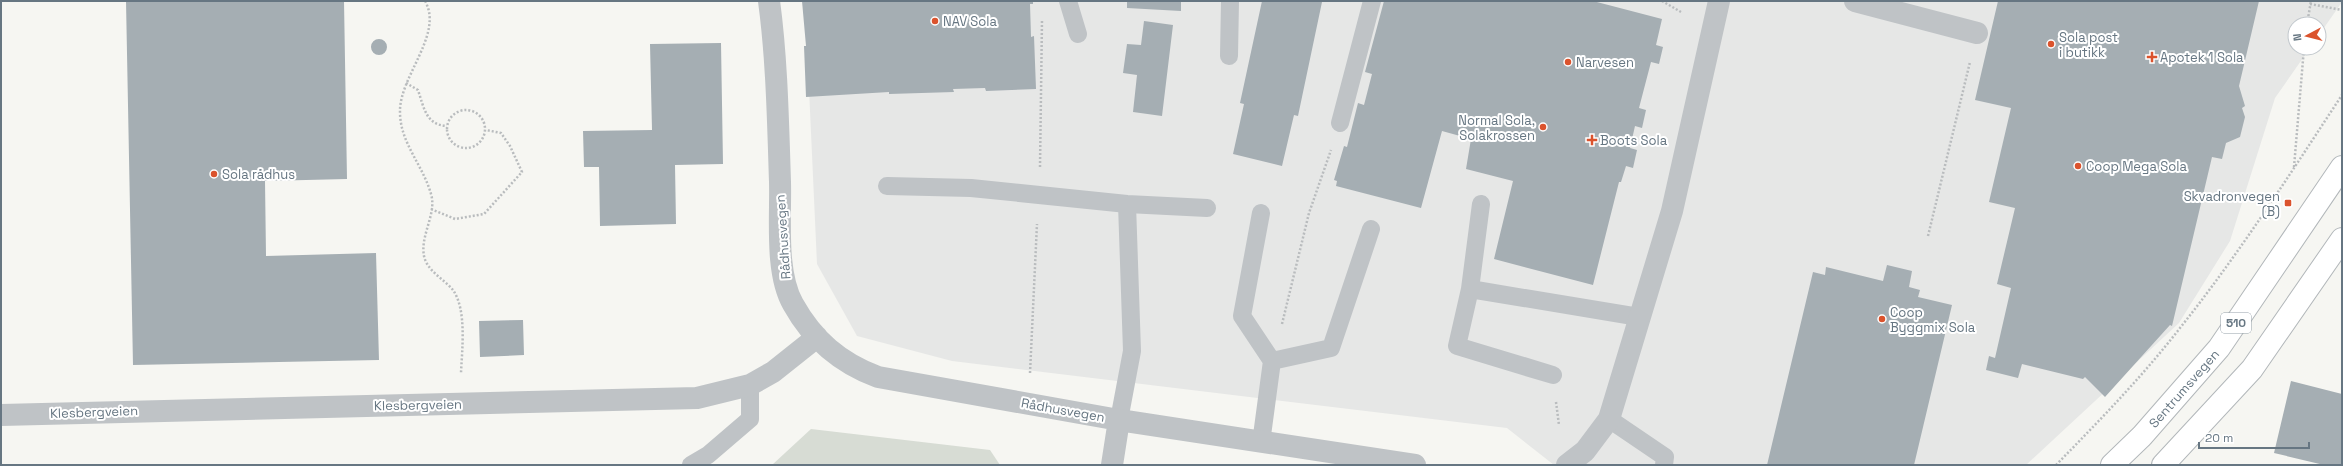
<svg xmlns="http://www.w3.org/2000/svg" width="2343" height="466" font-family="'Space Grotesk',sans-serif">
	<rect width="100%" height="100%" fill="#f6f6f2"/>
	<!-- built -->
	<path fill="#e6e7e6" d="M805 1H2342V2L2319 35V24H2295V48H2310L2275 98 2230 241 2179 323 2026 465H1554L1507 428 952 361 857 336 817 264Z"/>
	<!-- green -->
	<path fill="#d7dcd4" d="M811 429 990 450 1000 465H772Z"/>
	<!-- building -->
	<path fill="#a5aeb3" d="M126 1H344L347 179 265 181 266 256 376 253 379 360 133 365Z
		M802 1H1033V4H1030L1031 37 1034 36 1036 89 986 91 985 88 953 89 954 92 889 94V92L806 97 804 46H806Z
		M1127 1H1181V11L1127 8Z
		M1262 1 1322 2 1298 116 1294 115 1282 166 1233 154 1244 104 1240 103Z
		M1384 1H1593L1662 19 1656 45 1663 47 1659 64 1651 62 1639 108 1646 110 1642 128 1635 126 1630 148 1637 150 1633 168 1626 166 1621 182H1619L1593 285 1494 259 1513 181 1466 169 1471 139 1442 131 1421 208 1336 186 1337 181 1334 180 1344 146 1347 147 1358 103 1364 105 1372 74 1365 72Z
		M1998 1H2259L2239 86 2245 106 2242 108 2245 117 2240 137 2226 143 2222 159 2212 157 2172 326 2170 325 2105 397 2085 377 2083 379 2022 364 2018 378 1986 370 1989 356 1995 358 2011 288 1997 284 2015 208 1989 202 2011 108 1975 100Z
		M1144 21 1173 25 1162 116 1133 112 1137 75 1123 73 1127 44 1141 45Z
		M371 47a8 8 0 1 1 16 0a8 8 0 1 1-16 0Z
		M721 43 723 164 675 165 676 224 600 226 599 167H584L583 131 652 130 650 44Z
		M1887 265 1912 271 1909 287 1920 290 1918 297 1952 305 1914 465H1767L1813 272 1825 275 1826 267 1883 281Z
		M523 320 524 355 480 357 479 321Z
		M2291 381 2342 394V465H2324L2274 453Z"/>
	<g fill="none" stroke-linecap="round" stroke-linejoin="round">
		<defs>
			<g id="primary">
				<path id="s1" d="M2112 465 2142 436 2219 348 2342 167"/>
				<path d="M2163 465 2252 369 2342 239"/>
			</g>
		</defs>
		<!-- primary casing -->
		<use href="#primary" stroke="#b2b7ba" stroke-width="24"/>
		<!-- path -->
		<path stroke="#b9bcbe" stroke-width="2.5" stroke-dasharray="2 2" stroke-linecap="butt" d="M425 1C444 34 399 77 400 112 400 143 423 165 431 194 437 214 420 235 424 256 427 271 444 279 453 290 467 310 462 350 461 373
			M1662 1 1681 12
			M2310 4 2342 10
			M2307 24 2311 1
			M406 83 418 90C424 108 426 125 447 126
			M447 129a19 19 0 1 1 38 0a19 19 0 1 1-38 0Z
			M1040 167 1042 20
			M2294 167 2304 48
			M431 209 455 219 484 214 522 172 510 146 501 133 486 130
			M1928 236 1970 62
			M1282 324 1309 213 1331 150
			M1030 373 1037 224
			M1556 402 1559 425
			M2056 465C2099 421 2142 377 2180 328 2239 254 2290 174 2342 95"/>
		<!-- service -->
		<path stroke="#bfc3c6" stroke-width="18" d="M1068 1 1078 34
			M1229 56 1230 1
			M1340 123 1372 1
			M887 186 971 188 1127 204 1207 208
			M1481 204 1470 289 1457 346 1553 375
			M1470 289 1639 317
			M1272 361 1331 348 1371 229
			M1609 419 1665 457 1664 465
			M1119 420 1132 351 1127 204
			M1261 443 1272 361 1242 316 1261 213
			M691 465 708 455 750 419V385"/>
		<!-- minor -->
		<path stroke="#bfc3c6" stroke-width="22" d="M769 1C777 60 778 122 780 182 781 217 775 273 793 304 813 340 840 363 878 377L1119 420 1415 465
			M1855 1 1977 33
			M1 415 697 398 750 385 773 372 817 337
			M1112 465 1119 420
			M1567 465 1585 451 1609 419 1672 211 1719 1"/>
		<!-- primary -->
		<use href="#primary" stroke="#fff" stroke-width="22"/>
	</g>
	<!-- markers -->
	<g fill="#db532d" stroke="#fff" stroke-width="1.5">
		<circle cx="935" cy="21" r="4"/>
		<circle cx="2051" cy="44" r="4"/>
		<path d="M2150 51h4v4h4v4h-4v4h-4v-4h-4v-4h4z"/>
		<circle cx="1568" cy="62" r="4"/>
		<circle cx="1543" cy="127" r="4"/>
		<path d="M1590 134h4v4h4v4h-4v4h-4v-4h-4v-4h4z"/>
		<circle cx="2078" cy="166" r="4"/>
		<circle cx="214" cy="174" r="4"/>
		<rect x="2284" y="199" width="8" height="8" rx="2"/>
		<circle cx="1882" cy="319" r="4"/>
	</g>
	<g text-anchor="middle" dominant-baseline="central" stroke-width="4" stroke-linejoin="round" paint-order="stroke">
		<!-- shield labels -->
		<rect fill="#fff" stroke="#949fa8" stroke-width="1" x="2221" y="313" width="30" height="20" rx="3"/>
		<g font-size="12" font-weight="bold" fill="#667682">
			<text x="2236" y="323">510</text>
		</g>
		<!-- poi labels -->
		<g font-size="13" fill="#667682" stroke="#fff" text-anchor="start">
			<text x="943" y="21">NAV Sola</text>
			<text x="2059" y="37">Sola post<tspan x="2059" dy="15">i butikk</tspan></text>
			<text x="2160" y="57">Apotek 1 Sola</text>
			<text x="1576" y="62">Narvesen</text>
			<text x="1535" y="120" text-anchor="end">Normal Sola,<tspan x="1535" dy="15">Solakrossen</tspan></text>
			<text x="1600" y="140">Boots Sola</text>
			<text x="2086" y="166">Coop Mega Sola</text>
			<text x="222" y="174">Sola rådhus</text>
			<text x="2280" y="196" text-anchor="end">Skvadronvegen<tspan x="2280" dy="15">(B)</tspan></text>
			<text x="1890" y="312">Coop<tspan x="1890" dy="15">Byggmix Sola</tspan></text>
		</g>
		<!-- street labels -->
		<g font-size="13" fill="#667682" stroke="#fff">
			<text transform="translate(783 237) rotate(-94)">Rådhusvegen</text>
			<text stroke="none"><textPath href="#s1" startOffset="105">Sentrumsvegen</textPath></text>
			<text transform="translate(418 405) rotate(-1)">Klesbergveien</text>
			<text transform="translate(1063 410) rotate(10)">Rådhusvegen</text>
			<text transform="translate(94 412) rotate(-2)">Klesbergveien</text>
		</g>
	</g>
	<!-- border -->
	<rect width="2343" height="466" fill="none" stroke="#667682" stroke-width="4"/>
	<!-- north arrow -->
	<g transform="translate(2307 36) rotate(263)"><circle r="19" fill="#ffffff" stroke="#c2c8cd"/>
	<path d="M0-3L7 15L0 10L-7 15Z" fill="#db532d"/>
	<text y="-6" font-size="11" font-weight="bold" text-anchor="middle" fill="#667682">N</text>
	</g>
	<!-- scale -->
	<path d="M2199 442v6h110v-6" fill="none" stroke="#667682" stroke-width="2"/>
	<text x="2205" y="442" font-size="12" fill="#667682" stroke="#ffffff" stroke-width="3" paint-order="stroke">20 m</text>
</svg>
